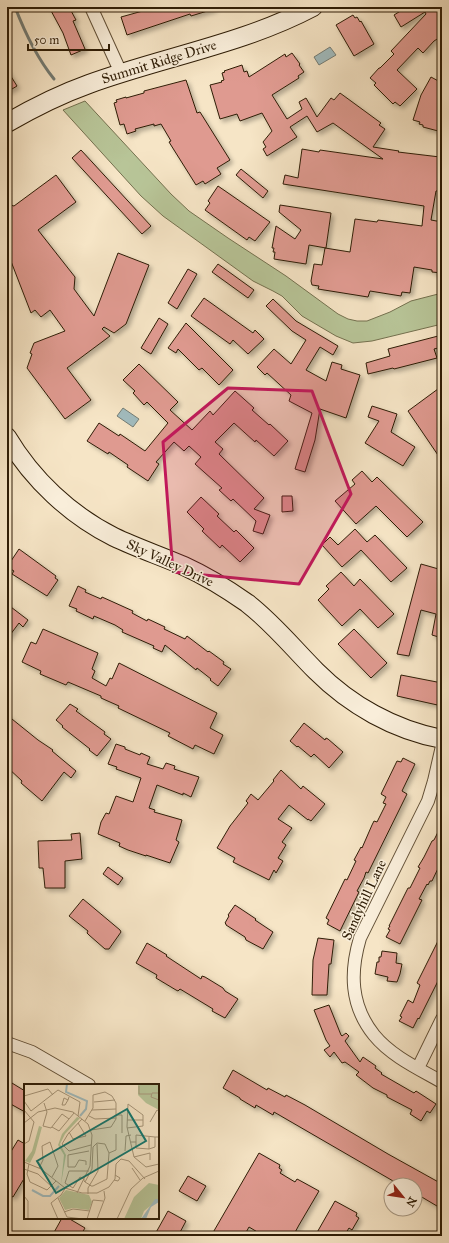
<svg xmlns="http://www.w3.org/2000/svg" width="449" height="1243" font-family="'IM FELL Great Primer',serif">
	<defs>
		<filter id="shadow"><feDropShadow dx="3" dy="3" stdDeviation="2" flood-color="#0004"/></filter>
	</defs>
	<rect width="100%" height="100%" fill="#f6e5c6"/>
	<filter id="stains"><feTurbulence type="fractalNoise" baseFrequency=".005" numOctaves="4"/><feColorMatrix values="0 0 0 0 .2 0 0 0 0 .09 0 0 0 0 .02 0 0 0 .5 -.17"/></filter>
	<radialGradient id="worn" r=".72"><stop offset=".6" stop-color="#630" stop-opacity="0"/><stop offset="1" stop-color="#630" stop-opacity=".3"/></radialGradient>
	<!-- green -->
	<path fill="#b8c598" stroke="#74714f" d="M85 101 171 194 189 211 228 238 286 276 338 314 348 319 357 321H367L390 312 411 301 442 293V324L372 341 353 343 336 336 302 316 282 296 273 291 253 281 163 216 141 196 63 110Z"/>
	<!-- water -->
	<path fill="#a1bcbf" stroke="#737c75" d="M330 47 336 55 319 65 314 57Z
		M123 408 139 419 133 427 117 416Z"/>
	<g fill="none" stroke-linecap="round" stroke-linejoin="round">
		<!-- stream -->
		<path stroke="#737c75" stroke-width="3" d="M15 7C25 33 37 58 54 79"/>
	</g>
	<!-- building -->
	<path fill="#df9a90" stroke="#2f1d06" filter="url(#shadow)" d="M49 7H69L76 20 73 21 85 49 71 55 63 33Z
		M157 7H214V9L191 16 190 14 127 35 121 17Z
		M407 7H442V36L434 41 423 53 418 48 397 70 417 89 400 106 395 102 393 104 374 85 376 83 370 78 379 68H380L394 54 391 51 426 14 425 12 401 27 394 15Z
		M353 15 355 18 357 17 360 22 361 21 374 44 354 56 336 25Z
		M292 53 300 64 299 65 304 72 298 76 299 78 272 95 287 119 302 109 299 102 306 98 317 117 331 98 334 100 340 93 381 123 379 125 385 129 373 147 399 151 398 152 440 157V159H442V190L436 191 431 220 442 222V273L432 272V270L414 267 410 293 402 292 401 296 370 291 368 297 318 289 319 286 312 285 311 281 314 264 322 265 325 248 350 252 355 219 377 222 378 220 422 226 424 206 283 184 285 175 298 178 302 149 319 152 320 150 383 159 333 123 317 132 307 116 290 127 297 137 267 156 263 149 266 147 263 142 272 131 262 113 240 121 237 114 220 119 210 85 222 82 221 81 224 80 222 73 225 72 224 71 242 65 244 72 247 71 249 77 285 54 286 57Z
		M7 70 17 86 7 92Z
		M431 77 442 83V132L423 127V125L419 124 420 122 413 120 421 95Z
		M186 80 197 113 200 112 230 160 217 168 221 174 205 184 203 181 196 185 169 142 171 141 161 124 154 126V124L135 129 136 131 127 134 124 124 120 125 114 103 117 102 116 100 126 97V98L144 93V91Z
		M81 150 151 226 142 234 72 158Z
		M241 169 268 191 263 198 236 175Z
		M56 175 76 202 38 230 75 277 74 289 94 316 118 253 149 265 126 324 114 333 104 327 102 329 110 336 67 368 91 400 65 419 27 368 32 354 30 353 34 343 65 331 50 310 41 317 35 310 31 313 7 251V204L14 206Z
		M218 186 270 222 255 241 249 237 247 240 205 210 210 203 208 201Z
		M280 205 331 213 326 248 309 245 306 264 274 259 275 252H273L274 248H272L276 226 295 239 301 230 279 212Z
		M218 264 254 290 248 298 212 272Z
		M188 269 197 274 177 309 168 303Z
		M204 298 253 333 255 330 264 339 248 354 233 340 230 344 191 316Z
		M273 299 296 321 338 346 333 355 320 347 306 370 326 381 332 362 342 365 341 369 360 375 346 418 320 409 315 440 305 472 295 469 312 413 289 401 291 395 267 373 265 375 257 367 274 349 291 364 306 340 292 331 266 306Z
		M159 318 168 324 151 354 141 348Z
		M186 323 233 370 219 385 202 368 199 370 178 349 176 353 168 348Z
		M442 335V347L434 349 437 358 394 369 393 368 368 374 366 363 390 356 388 349Z
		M139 364 178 402 170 410 192 430 210 411 213 415 235 391 254 408 252 410 269 425 270 424 288 441 274 456 256 440 255 442 234 423 215 442 223 449 219 454 264 498 254 509 270 515 263 534 253 531 256 521 233 499 231 501 219 490 222 488 195 464 201 457 189 446 184 451 174 442 156 462 159 464 148 481 127 467 128 465 109 452 108 454 87 441 99 423 119 436 120 434 145 451 168 423 147 402 144 405 133 393 135 391 123 380Z
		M442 386V461L408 411Z
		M372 406 397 414 391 432 415 447 403 466 365 443 379 421 368 417Z
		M362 471 372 482 377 477 423 522 407 537 376 506 356 524 335 501 355 484 352 480Z
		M282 496H292L293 511 282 512Z
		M201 497 219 514 217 516 234 532 236 530 254 548 240 562 222 545 220 548 202 531 204 529 187 512Z
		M355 529 367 542 375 535 407 568 391 582 361 550 342 567 322 545 330 537 338 545Z
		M19 549 56 576 55 578 58 580 47 596 12 574 14 571 7 567Z
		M421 564 442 570V638L432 635 436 614 421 610 409 656 397 654Z
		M341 572 354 586 360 579 394 614 378 628 360 609 342 626 318 600 329 589 326 586Z
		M78 586 86 590 85 592 101 599 102 597 133 611 132 613 147 621 148 619 165 627 164 629 185 639 187 636 208 652 209 651 224 662 223 664 231 669 218 686 210 680 211 679 197 668 196 670 165 645 162 652 153 648 154 646 122 632 123 630 115 625 94 616 93 619 76 611 77 609 69 606Z
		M7 604 28 620 23 627 19 623 7 639Z
		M43 629 98 653 92 669 95 671 92 678 106 686 110 678 112 679 119 663 217 713 210 728 223 735 214 754 195 745 193 749 168 736 170 733 118 708 119 706 101 698V696L68 682 66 685 40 674 41 671 22 662 31 642 36 644Z
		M354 629 387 663 371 678 338 644Z
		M401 675 442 683V706L397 696Z
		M70 704 78 709 76 711 105 732 104 734 111 739 97 756 89 750 90 749 62 727 63 726 56 720Z
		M7 715 38 740 53 750 52 751 76 771 71 778 64 772 42 801 21 783 22 781 7 767Z
		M304 723 325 740 326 738 328 739 343 752 329 768 314 754 311 757 298 746 297 747 290 741Z
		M116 744 125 747V749L140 755 141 753 150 757 147 764 163 769 166 763 175 766 174 769 199 777 191 797 183 793V795L157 785 149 808 155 810 154 812 182 820 176 840 179 842 170 863 146 855V856L128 850 119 846 120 843 98 834 101 822 106 813 109 814 116 796 133 802 141 778 116 769 117 767 108 764Z
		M403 758 415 764 402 791 407 794 368 873 366 872 364 878 357 891 359 892 340 931 327 924 329 920 326 918 345 879 347 880 356 861 354 860 361 847 362 848 372 825 374 821 377 822 386 804 383 803 386 797 381 794 397 761 401 762Z
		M281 770 301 789 303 786 325 804 311 821 308 819V820L289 805 278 819 292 828 282 842 286 845 278 858 283 861 276 873 274 870 269 880 233 862 235 858 217 848 230 826 248 803 246 801 251 794 258 800 274 781 273 780Z
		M442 824V860L432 881H430L428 885 427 884 419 899 422 900 400 944 386 937 390 930 388 929 390 926H389L408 888H410L420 868 418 867 424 857 432 841 434 840Z
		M80 833 82 859 65 861V888H45L43 868H39V866L38 841 72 840 71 834Z
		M108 867 123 878 118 885 103 874Z
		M83 899 120 930 121 932 109 949H105L89 935 87 933 88 931 69 916Z
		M235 905 256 919 255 920 273 932 263 949 246 940 245 937 226 925V924L225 923 229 916 228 915Z
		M442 933V973L419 1019 418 1018 413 1028 399 1021 402 1017 400 1016 408 1000 413 1003 420 985 417 983Z
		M318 938 334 940 331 964H329L327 995H312L313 960Z
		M147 943 167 955 166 956 201 979 202 976 205 977 223 988 225 991 238 999 225 1018 212 1011 213 1009 180 989 178 991 176 990 156 978 157 975 136 963Z
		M382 951 397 953 396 963 402 964 400 974 397 982 387 981 388 977 375 974 377 962H379V957H381Z
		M329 1005 341 1035 342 1036 346 1033 349 1036 345 1041 360 1062 363 1057 376 1066 375 1068 382 1073 381 1074 414 1093 416 1091 436 1104 430 1113 427 1111 421 1121 410 1114 412 1110 387 1097V1095L373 1088 356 1075 359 1072 345 1062 342 1063 334 1052 330 1057 324 1050 330 1046 326 1040 314 1010Z
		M233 1070 267 1090 268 1088 285 1097 286 1095 305 1105 388 1154 442 1184V1209L415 1193V1185H400L274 1112 273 1115 256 1105 255 1108 240 1099V1098L223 1088Z
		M7 1080 25 1091V1112L7 1102Z
		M18 1140 25 1144V1177L13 1197 7 1194V1158Z
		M259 1153 280 1165 279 1168 282 1170 280 1173 295 1182 297 1179 299 1180 319 1191 299 1225 293 1236H264L249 1227 244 1236H211Z
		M188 1176 206 1186 197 1201 179 1191Z
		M335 1201 357 1213 356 1216 359 1218 352 1230 349 1228 344 1236H315Z
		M168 1211 186 1221 178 1236H154Z
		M62 1218H68L85 1228 80 1236H52Z"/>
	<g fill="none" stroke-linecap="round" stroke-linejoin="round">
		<defs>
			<path id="street" d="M91 7 121 73
				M442 746 434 781 428 801 360 938C350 972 350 1005 374 1035 391 1056 419 1069 442 1082
				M7 1043 32 1052 89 1085
				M418 1068 442 1019"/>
			<path id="secondary" d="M7 123C33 108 61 94 89 84 163 57 243 44 313 7
				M7 437C32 479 70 515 114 537 137 548 161 556 184 566 206 576 227 589 247 603 273 623 293 648 316 671 350 705 394 730 442 739"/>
		</defs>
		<!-- street casing -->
		<use href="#street" stroke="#614f36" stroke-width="14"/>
		<!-- secondary casing -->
		<use href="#secondary" stroke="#2f1d06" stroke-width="20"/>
		<!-- street -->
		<use href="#street" stroke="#f9eeda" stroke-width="12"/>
		<!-- secondary -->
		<use href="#secondary" stroke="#f9eeda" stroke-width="18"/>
	</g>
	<!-- marked area -->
	<path fill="#c2185b" fill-opacity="0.2" stroke="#c2185b" stroke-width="3" stroke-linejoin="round" d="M228 388 312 391 351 494 299 584 173 572 163 442Z"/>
	<g text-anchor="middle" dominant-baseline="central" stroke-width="3" stroke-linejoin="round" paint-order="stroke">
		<!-- street labels -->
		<g font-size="14" fill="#2f1d06" stroke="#f9eeda">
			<text transform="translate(159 62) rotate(-17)">Summit Ridge Drive</text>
			<text transform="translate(170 563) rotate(25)">Sky Valley Drive</text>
			<text transform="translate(364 900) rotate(-65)">Sandyhill Lane</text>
		</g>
	</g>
	<!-- overview -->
	<g transform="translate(24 1084)">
		<rect width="135" height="135" fill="#f6e5c6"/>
		<path d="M114 0H135V26L122 19 114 11ZM53 33 56 34 41 50 36 60 42 71 37 100 40 71 34 61 38 50ZM15 42 18 43 11 69 6 79 1 77 8 67ZM125 99 135 101V115L120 127 117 135H100L110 113ZM42 106 65 111 68 118 65 126 49 124 41 126 35 114Z" fill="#b8c598"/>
		<path d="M131 115H135V118L127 123 122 135H117Z" fill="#a1bcbf"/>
		<path fill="none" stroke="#a1bcbf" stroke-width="2" d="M43 0 42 8 63 17 62 25 56 32M8 106 19 112H26L35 102"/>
		<path fill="none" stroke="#a69579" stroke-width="1" d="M115 2V10H127M135 9H128L127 13 135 16M0 12 24 5 29 11M44 16 40 14 38 21H41L44 16 45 13M0 17 7 27 34 6 56 18 54 32M70 18 91 16M20 19 23 28 19 42 27 44 38 30 45 35M0 26 10 38 5 57 0 60M68 26 92 25M92 31H98V49M65 32 71 35 92 34M58 35 44 50 38 60 45 67 67 61M103 36H119M61 37 69 24V11M126 38 133 26 135 27M0 39 14 28 31 24 49 28 64 40 68 51 66 82 53 109M28 43 35 47 50 29M103 44 119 42V31L104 20 103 43 110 73 122 83 135 80M67 46 87 43 92 35V19L88 12 81 8 69 11M45 48 49 55 62 52 54 39M107 58H112V51L131 53M112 58V64L125 65V53M125 65 131 63V53H135M101 67 102 52 107 51M85 69 92 66V50M110 73 126 69V76M0 78 17 85 41 104 58 109H73L85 103 91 95 92 80 97 75 105 77 121 95M5 80 3 90 6 98 23 106 32 97M62 81V77L55 76 51 83H44V71L65 67M15 84 19 76 18 62 26 58 34 82 28 93M108 84 116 96M0 85 14 90 28 103M60 95V97L61 98 66 101 67 102H69L83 95 85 69 81 60 73 59 69 63 68 85 61 98M60 95 56 93 49 104 41 99 45 87H65M90 96 94 97 96 94 91 91M64 110V104L74 87 73 60M0 112 4 117V135M34 114 43 133 59 135M40 128 49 125 66 127M34 135 27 119 37 111 42 103M63 135 69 116 79 117M73 135 81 114 80 107M93 135 107 105 119 94 135 87"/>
		<path fill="#0f766e" fill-opacity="0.15" stroke="#0f766e" stroke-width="2" d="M103 25 122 57 32 109 13 77Z"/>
		<rect width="135" height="135" fill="none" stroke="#2f1d06" stroke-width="2"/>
	</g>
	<!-- margin -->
	<rect width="449" height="1243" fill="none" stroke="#f6e5c6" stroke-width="24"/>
	<rect x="8" y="8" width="433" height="1227" fill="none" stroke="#2f1d06" stroke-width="2"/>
	<rect x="12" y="12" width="425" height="1219" fill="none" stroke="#2f1d06"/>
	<!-- north arrow -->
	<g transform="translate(403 1197) rotate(120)"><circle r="19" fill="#f9eeda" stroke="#a89a85"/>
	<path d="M0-3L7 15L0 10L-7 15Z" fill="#8f2418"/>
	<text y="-6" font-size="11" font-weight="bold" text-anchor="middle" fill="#2f1d06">N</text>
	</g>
	<!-- scale -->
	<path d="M28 44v6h81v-6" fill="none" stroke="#2f1d06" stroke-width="2"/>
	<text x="34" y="44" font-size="12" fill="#2f1d06" stroke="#f9eeda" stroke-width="3" paint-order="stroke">50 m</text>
	<rect width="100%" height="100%" filter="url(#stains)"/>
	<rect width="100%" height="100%" fill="url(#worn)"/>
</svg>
